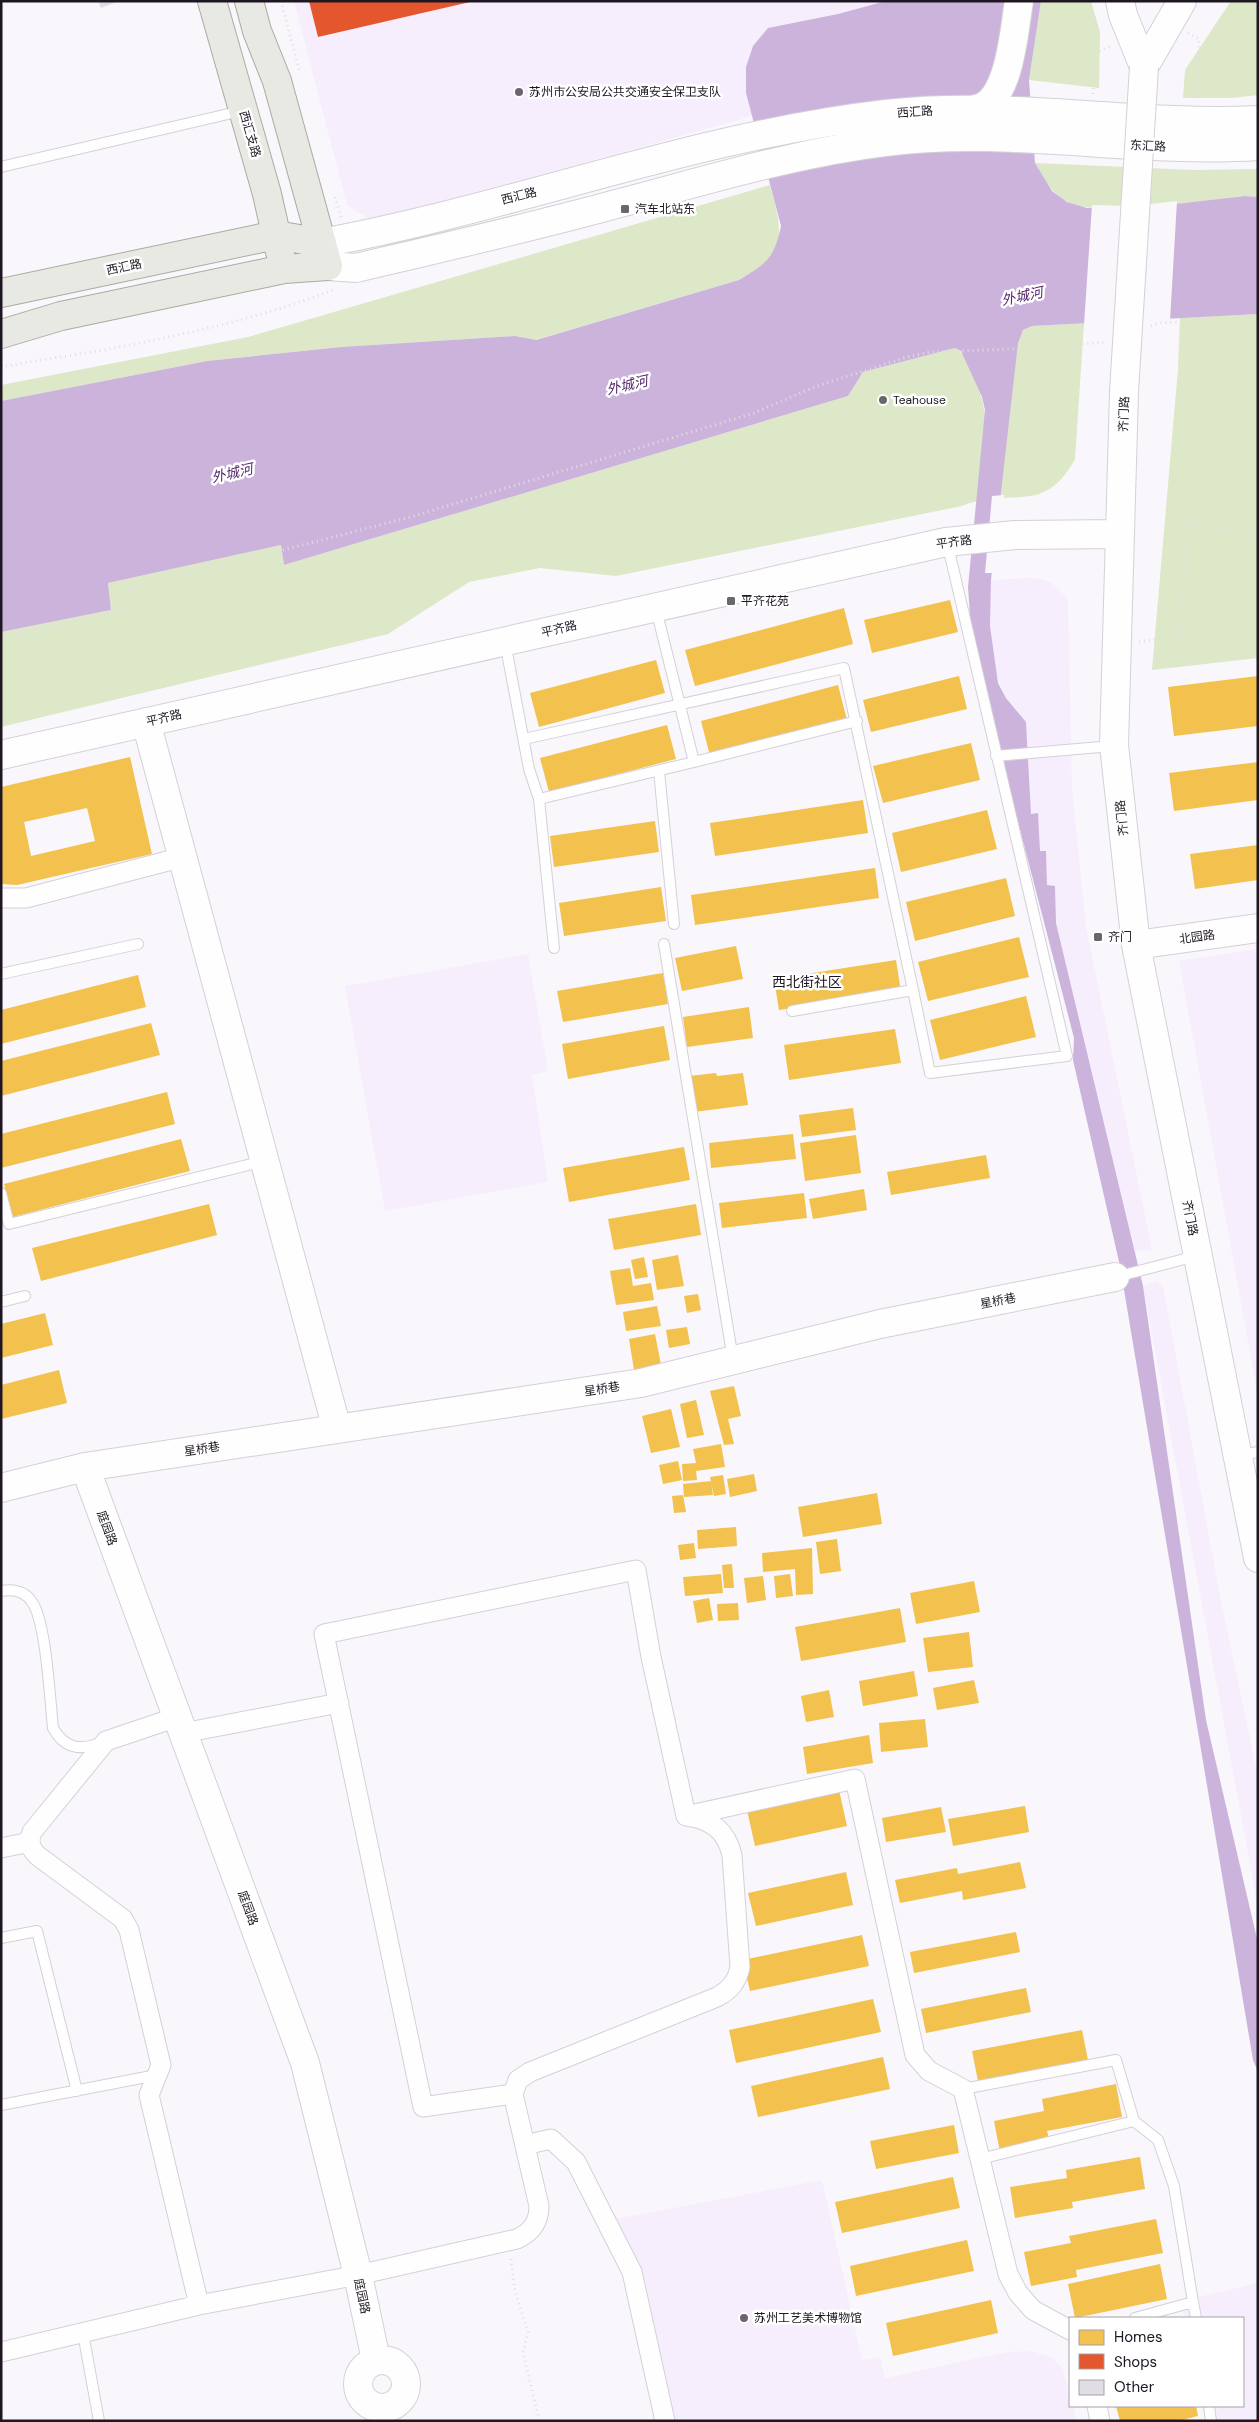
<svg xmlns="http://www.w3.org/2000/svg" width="1259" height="2422" font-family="'DM Sans','Noto Sans SC',sans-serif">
	<rect width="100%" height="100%" fill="#f9f7fb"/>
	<!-- built -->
	<path fill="#f6eefc" d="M294 1H886L838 14 746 93 753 116 372 221 347 205Z
		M1030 578 1041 579 1052 583 1068 599 1072 788 1086 926 1152 1250 1135 1251 1056 923 1055 886H1047L1046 851H1040L1038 813 1031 814 1026 722 1006 697 995 672 990 626 991 580Z
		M1258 949V1397L1179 961Z
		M528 954 548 1071 532 1075 548 1182 385 1211 345 986Z
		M1156 1281 1163 1286 1220 1596 1258 1777V1907L1143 1286Z
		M822 2180 862 2360 880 2357 885 2378 1007 2352 1032 2351 1051 2357 1063 2369 1070 2396V2406H1073L1076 2421H662L626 2280 599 2222Z
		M1258 2283V2421H1205L1202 2406H1243V2318H1185L1181 2301Z"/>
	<!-- green -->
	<path fill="#dce8c8" d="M1041 1H1091L1100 32 1099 88 1029 80Z
		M1231 1H1258V95L1232 98H1183L1185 70Z
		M1035 163 1194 170 1258 169V197L1245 196C1204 200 1100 220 1066 201 1051 193 1044 178 1035 163Z
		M770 185C777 212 789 245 763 266 756 272 746 275 739 280L535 340 515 336 341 347 207 361 1 401V385L248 337Z
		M1258 314V658L1152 670 1178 369 1180 318Z
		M1084 323 1075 459C1043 518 1010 485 962 506L616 576 540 568 469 582 388 634 1 727V632L111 610 108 583 281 545 284 565 848 396 863 372 955 348C968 352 985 402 985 416L1023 330 1032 326Z"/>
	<!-- water -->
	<path fill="#ccb3dc" d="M886 1H1041L1029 80 1035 163 1052 191 1067 202 1087 208 1133 209 1245 196 1258 197V314L1032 326 1023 330 1018 343 991 580 990 626 998 683 1006 698 1026 722 1031 814 1038 813 1040 851H1046L1047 885 1055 886 1056 923 1143 1286 1206 1720 1258 1943V2072L1253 2060 1120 1266 1073 1060 1074 1038 972 644 968 587 985 410 982 397 961 351 955 348 863 372 848 396 284 565 281 545 108 583 111 610 1 632V401L207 361 341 347 515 336 536 340 739 280C767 263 774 259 781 226L746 93V67L753 46 768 28 838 14Z"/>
	<!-- pier -->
	<path fill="#f9f7fb" d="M1177 201 1170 321 1084 325 1092 205 1133 206Z
		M1004 495 995 573H985L992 496Z"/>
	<!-- homes -->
	<path fill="#f2c14e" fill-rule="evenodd" d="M950 600 958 632 872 653 864 620Z
		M844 608 853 644 695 686 685 650Z
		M656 660 665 693 539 727 530 693Z
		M959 676 967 709 871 732 863 700Z
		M1258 676V726L1174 736 1168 687Z
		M838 685 847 720 710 756 701 721Z
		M667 725 676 759 549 792 540 758Z
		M971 743 980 780 883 803 873 766Z
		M130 757 152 854 17 885 1 884V787ZM87 808 95 841 31 856 24 822Z
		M1258 762V800L1174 811 1169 773Z
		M863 800 868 833 715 856 710 823Z
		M987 810 997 849 901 872 892 833Z
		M655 821 659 852 554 867 550 836Z
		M1258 845V880L1195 889 1190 854Z
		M875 868 879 898 695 925 691 895Z
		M1006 878 1015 916 915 941 906 902Z
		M661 887 666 921 564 936 559 903Z
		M1019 937 1029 977 928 1001 918 962Z
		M736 946 743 979 682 991 675 958Z
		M896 960 901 992 779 1010 774 979Z
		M663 973 668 1004 563 1022 557 991Z
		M138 975 146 1007 1 1044V1010Z
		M1026 996 1036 1037 940 1060 930 1020Z
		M749 1007 753 1038 687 1047 683 1017Z
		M151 1023 160 1055 1 1096V1061Z
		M664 1026 670 1060 568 1079 562 1044Z
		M895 1029 901 1063 789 1080 784 1045Z
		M716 1073 717 1076 743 1073 748 1105 694 1112 689 1076Z
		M167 1092 175 1124 1 1168V1134Z
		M853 1108 856 1130 802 1137 799 1115Z
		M793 1134 796 1159 711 1168 709 1143Z
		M856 1135 861 1173 805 1181 800 1143Z
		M181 1139 190 1171 13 1217 4 1184Z
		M684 1147 690 1180 569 1202 563 1168Z
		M986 1155 990 1178 891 1195 887 1172Z
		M864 1189 867 1210 813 1219 809 1199Z
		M804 1193 807 1218 722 1228 719 1203Z
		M209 1204 217 1235 41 1281 32 1248Z
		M696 1204 701 1235 614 1250 608 1219Z
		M678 1255 684 1286 657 1290 652 1260Z
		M644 1257 648 1277 635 1279 631 1260Z
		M630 1268 633 1286 651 1283 654 1300 616 1305 610 1271Z
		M698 1294 701 1310 687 1313 684 1296Z
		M657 1306 661 1326 626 1331 623 1312Z
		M45 1313 53 1345 1 1358V1324Z
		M687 1327 690 1344 669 1348 666 1330Z
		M655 1334 661 1365 634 1370 629 1339Z
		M59 1370 67 1403 1 1419V1385Z
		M734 1386 741 1416 728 1419 734 1444 724 1445 710 1391Z
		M696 1400 704 1435 687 1438 680 1404Z
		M671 1409 680 1447 651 1453 642 1416Z
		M721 1444 725 1467 696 1471 697 1480 683 1481 682 1464 696 1463 693 1449Z
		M678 1461 682 1480 663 1484 659 1465Z
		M754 1474 757 1491 730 1497 727 1479Z
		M723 1475 726 1494 714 1496 710 1477Z
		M711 1481 713 1495 684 1497 683 1484Z
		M877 1493 882 1524 803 1537 798 1507Z
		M683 1495 686 1512 674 1513 672 1496Z
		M736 1527 737 1546 698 1549 697 1530Z
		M837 1539 841 1571 820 1574 816 1542Z
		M694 1543 696 1558 680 1560 678 1545Z
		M812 1548 813 1594 796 1595 795 1569 763 1572 762 1553Z
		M732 1564 734 1588H724L722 1565Z
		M721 1574 723 1593 685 1596 683 1577Z
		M790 1574 793 1596 776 1598 774 1576Z
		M763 1576 766 1600 747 1603 744 1578Z
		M974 1581 980 1612 916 1624 910 1593Z
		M709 1598 713 1620 697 1623 693 1601Z
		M738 1603 739 1620 718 1621 717 1604Z
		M900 1608 906 1642 801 1661 795 1627Z
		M969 1632 973 1667 928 1672 923 1638Z
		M914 1671 918 1696 863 1706 859 1681Z
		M974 1680 979 1703 937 1710 933 1688Z
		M829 1690 834 1717 806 1722 801 1696Z
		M925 1719 928 1747 881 1752 879 1723Z
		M869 1735 873 1763 807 1774 803 1747Z
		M839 1790 847 1826 755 1846 747 1810Z
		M1025 1806 1029 1832 953 1846 948 1819Z
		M941 1807 946 1832 886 1842 882 1818Z
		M1020 1862 1026 1888 963 1900 962 1891 900 1903 895 1880 957 1868 958 1874Z
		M846 1872 853 1905 756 1926 748 1893Z
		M1016 1932 1020 1952 914 1973 910 1952Z
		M862 1935 869 1966 750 1991 743 1960Z
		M1026 1988 1031 2012 926 2033 921 2009Z
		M873 1999 881 2032 736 2063 729 2030Z
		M1082 2030 1088 2060 978 2081 972 2051Z
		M883 2057 890 2089 758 2117 751 2086Z
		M1116 2084 1122 2117 1047 2131 1050 2143 1000 2152 994 2121 1044 2111 1042 2099Z
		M954 2125 959 2153 876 2169 870 2141Z
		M1140 2157 1145 2189 1072 2202 1073 2208 1015 2218 1010 2187 1067 2178 1066 2170Z
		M953 2177 960 2208 842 2233 835 2202Z
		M1156 2219 1163 2253 1076 2270 1077 2277 1031 2286 1024 2252 1071 2243 1069 2236Z
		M967 2240 974 2271 856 2296 850 2266Z
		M1160 2264 1167 2299 1075 2318 1068 2284Z
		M991 2300 998 2333 893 2356 886 2323Z
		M1116 2406H1196L1198 2416 1178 2421H1120Z"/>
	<!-- shops -->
	<path fill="#e4572e" d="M309 1H470V2L318 37Z"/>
	<!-- building -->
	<path fill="#e1dde4" d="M98 1H119L101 8Z"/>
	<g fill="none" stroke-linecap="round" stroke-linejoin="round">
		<defs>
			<path id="lane" d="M1 167 241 111
				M656 609 694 762 857 721
				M505 642 529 769 539 799 554 948
				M524 739 844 668 913 990
				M996 756 1112 746
				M659 771 674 924
				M539 799 694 762
				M664 944 733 1359
				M1 974 138 944
				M792 1011 913 990 930 1073 1067 1056 947 542
				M1 1193 9 1224 264 1161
				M1116 1277 1196 1256
				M1 1302 25 1296
				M1240 1455 1258 1452
				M1 1591C13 1589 25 1591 32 1602 46 1621 50 1700 53 1728 64 1748 80 1751 100 1743
				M1 1938 37 1931 77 2091
				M963 2089 1116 2060 1134 2121 980 2159
				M1 2105 157 2075
				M1134 2121 1158 2140 1174 2186 1193 2302 1135 2318
				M1193 2302 1196 2318
				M83 2333 99 2421
				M1209 2406 1211 2421"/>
			<path id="street" d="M1 898H26L183 857
				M177 1717 106 1741 32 1832C28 1841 30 1849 38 1856L123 1919 129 1930 161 2065 149 2095 199 2305
				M183 1733 339 1703
				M690 1815 855 1779 915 2055 929 2071 963 2089 1008 2274 1018 2293 1033 2310 1070 2330
				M1 1848 30 1842
				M513 2094 423 2107 324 1634 636 1570 651 1657 686 1816
				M525 2145 551 2139 576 2162 632 2272 665 2421
				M1 2352 199 2305 358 2275 517 2239C532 2232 539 2222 539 2206L513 2094 518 2080 530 2072 717 1997C730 1990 737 1982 740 1967L732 1855C726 1830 711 1819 686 1816
				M1097 2406 1100 2421"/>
			<path id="secondary" d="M1120 1 1123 15 1144 67
				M1144 67 1182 1
				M976 109C1010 103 1014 30 1019 1
				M322 243C512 208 694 136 886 114 1010 100 1134 126 1258 120
				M328 266 356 268C445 247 533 227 620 203 708 180 795 153 885 142 1009 126 1134 154 1258 146
				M1124 392 1114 745 1136 945 1258 1558
				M146 722 337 1429
				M1 755 946 542 1015 535 1120 534
				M1136 945 1258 928
				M85 1467 305 2063 358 2275 376 2360
				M1 1488 85 1467 641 1383 880 1324 1115 1277
				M358 2384a24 24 0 1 1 48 0a24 24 0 1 1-48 0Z"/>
			<path id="primary" d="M212 1 267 194 280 252
				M1 293 276 235 322 243
				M1 334 61 316 284 269 328 266 277 81 257 31 249 1"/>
		</defs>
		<!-- lane casing -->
		<use href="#lane" stroke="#d4d0d7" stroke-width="12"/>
		<!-- street casing -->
		<use href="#street" stroke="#d4d0d7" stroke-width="21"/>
		<!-- secondary casing -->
		<use href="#secondary" stroke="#d4d0d7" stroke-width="30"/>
		<!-- primary casing -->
		<use href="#primary" stroke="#a9aca1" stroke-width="30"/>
		<!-- path -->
		<path stroke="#e0dfe1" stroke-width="3" stroke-dasharray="1 4" stroke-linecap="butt" d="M281 1 300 73
			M1188 33 1199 39 1197 100
			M1093 94 1096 53 1112 45
			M335 197 341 217
			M1151 326 1159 323 1180 322
			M1 367C38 360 76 355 114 348 188 334 263 317 333 290
			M1194 512 1219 479 1218 444 1208 423 1204 395
			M1182 635 1185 521 1248 534 1258 529
			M1 637 121 611 120 592 407 518 754 413 817 386 904 358 930 352 1036 348 1105 342
			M1139 642 1258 623
			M511 2259 515 2292 528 2332 523 2353 539 2419"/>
		<!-- lane -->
		<use href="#lane" stroke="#fefefe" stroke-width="10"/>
		<!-- street -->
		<use href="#street" stroke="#fefefe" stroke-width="19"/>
		<!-- secondary -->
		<use href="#secondary" stroke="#fefefe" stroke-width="28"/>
		<!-- primary -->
		<use href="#primary" stroke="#e7e9e2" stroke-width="28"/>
		<defs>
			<path id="secondary-bridge" d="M1124 392 1144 67"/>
		</defs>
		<!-- secondary-bridge casing -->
		<use href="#secondary-bridge" stroke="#d4d0d7" stroke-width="30" stroke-linecap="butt"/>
		<!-- secondary-bridge -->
		<use href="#secondary-bridge" stroke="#fefefe" stroke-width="28"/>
	</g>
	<!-- markers -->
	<g fill="#6b656e" stroke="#fff" stroke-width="2">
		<circle cx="519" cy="92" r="5"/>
		<rect x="620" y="204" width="10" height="10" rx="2.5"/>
		<circle cx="883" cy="400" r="5"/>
		<rect x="726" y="596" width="10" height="10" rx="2.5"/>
		<rect x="1093" y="932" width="10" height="10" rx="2.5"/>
		<circle cx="744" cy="2318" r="5"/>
	</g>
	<g text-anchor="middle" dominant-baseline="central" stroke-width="5" stroke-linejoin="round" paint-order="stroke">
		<!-- poi labels -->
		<g font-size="12" fill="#1e1722" stroke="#fff" text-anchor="start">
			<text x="529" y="92">苏州市公安局公共交通安全保卫支队</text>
			<text x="635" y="209">汽车北站东</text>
			<text x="893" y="400">Teahouse</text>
			<text x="741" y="601">平齐花苑</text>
			<text x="1108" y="937">齐门</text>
			<text x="754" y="2318">苏州工艺美术博物馆</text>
		</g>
		<!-- street labels -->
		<g font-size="12" fill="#1e1722" stroke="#fff">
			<text transform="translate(915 112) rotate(-4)">西汇路</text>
			<text transform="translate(250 134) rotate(74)">西汇支路</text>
			<text transform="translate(1148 146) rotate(3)">东汇路</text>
			<text transform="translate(519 196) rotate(-14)">西汇路</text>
			<text transform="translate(124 267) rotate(-12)">西汇路</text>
			<text transform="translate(1124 414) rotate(-88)">齐门路</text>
			<text transform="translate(954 542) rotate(-7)">平齐路</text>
			<text transform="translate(559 629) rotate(-13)">平齐路</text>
			<text transform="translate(164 718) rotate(-13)">平齐路</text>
			<text transform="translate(1122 818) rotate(-96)">齐门路</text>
			<text transform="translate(1197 937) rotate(-8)">北园路</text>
			<text transform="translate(1190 1218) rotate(79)">齐门路</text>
			<text transform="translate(998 1301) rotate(-11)">星桥巷</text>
			<text transform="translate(602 1389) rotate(-9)">星桥巷</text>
			<text transform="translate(202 1449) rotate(-9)">星桥巷</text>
			<text transform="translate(107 1528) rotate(70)">庭园路</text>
			<text transform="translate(248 1908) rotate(70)">庭园路</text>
			<text transform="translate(362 2296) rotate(78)">庭园路</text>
		</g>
		<!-- water labels -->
		<g font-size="14" font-style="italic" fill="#522569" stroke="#fff">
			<text transform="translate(1022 296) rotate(-12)">外城河</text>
			<text transform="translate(627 385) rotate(-13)">外城河</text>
			<text transform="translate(232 473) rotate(-13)">外城河</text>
		</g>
		<!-- neighbourhood labels -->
		<g font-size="14" fill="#1e1722" stroke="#fff">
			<text x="807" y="982">西北街社区</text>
		</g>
	</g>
	<!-- border -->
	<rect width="1259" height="2422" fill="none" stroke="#1e1722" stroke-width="5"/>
	<!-- legend -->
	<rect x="1069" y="2317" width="175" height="90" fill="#ffffff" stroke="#a5a2a7"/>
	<rect x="1079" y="2330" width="25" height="15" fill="#f2c14e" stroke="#a5a2a7"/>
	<text x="1114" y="2342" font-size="15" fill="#1e1722">Homes</text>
	<rect x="1079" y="2354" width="25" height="15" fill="#e4572e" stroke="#a5a2a7"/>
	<text x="1114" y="2367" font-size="15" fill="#1e1722">Shops</text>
	<rect x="1079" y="2380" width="25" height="15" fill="#e1dde4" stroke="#a5a2a7"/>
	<text x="1114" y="2392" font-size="15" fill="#1e1722">Other</text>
</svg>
